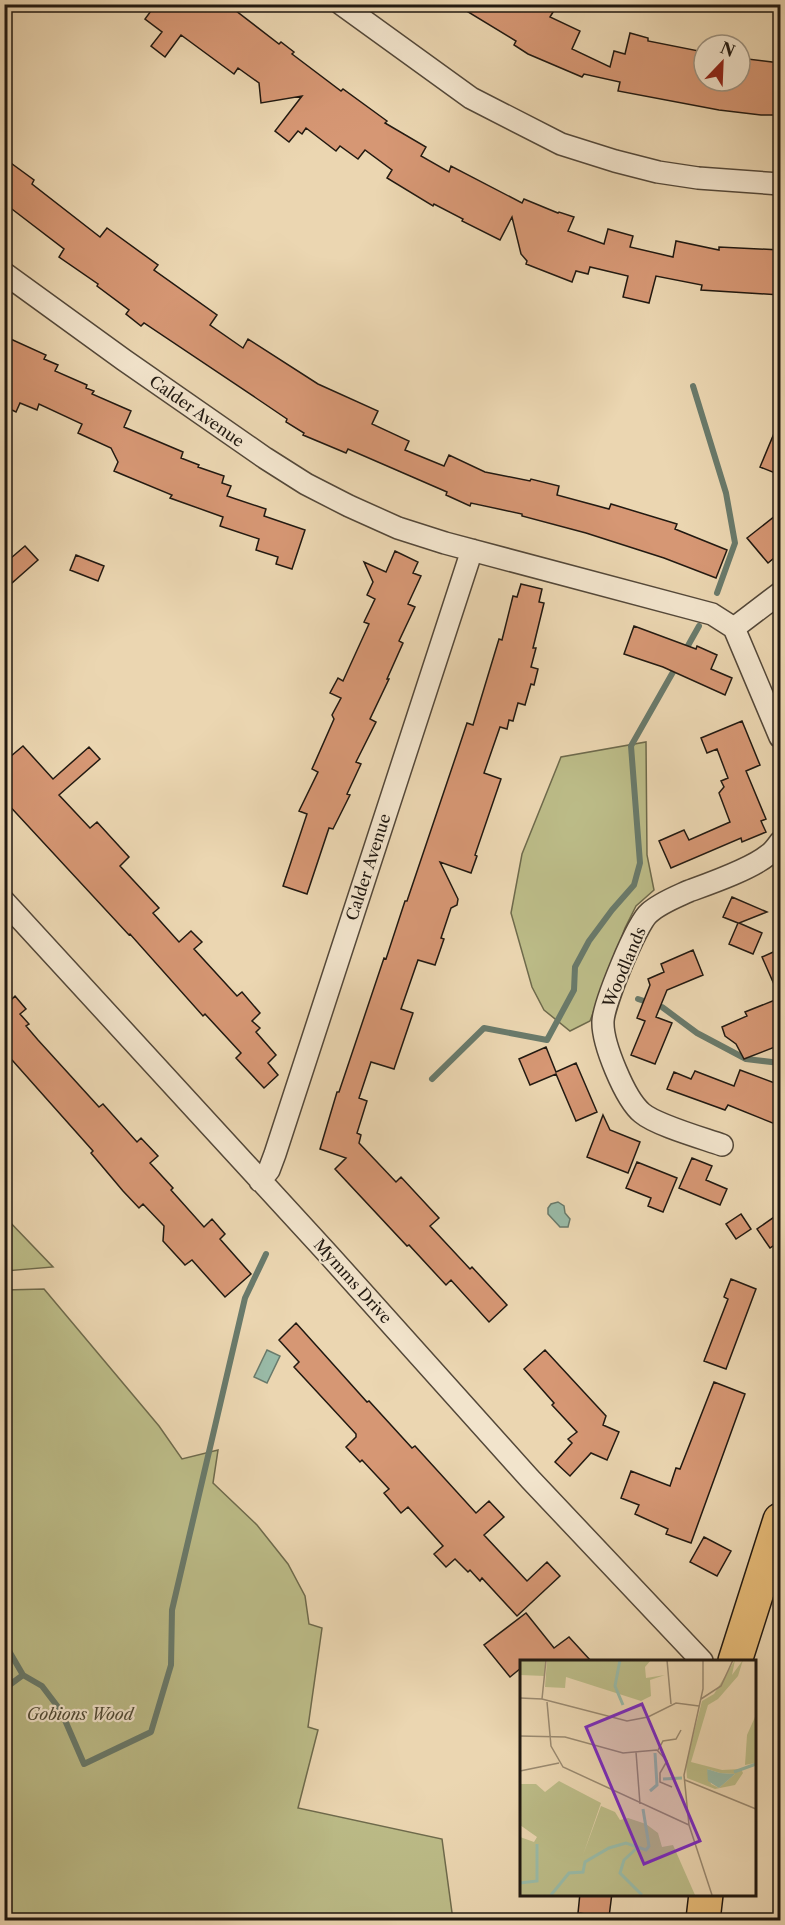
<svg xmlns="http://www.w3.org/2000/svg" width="785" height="1925" font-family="'Libre Caslon Text',serif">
	<rect width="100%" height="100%" fill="#ebd6b1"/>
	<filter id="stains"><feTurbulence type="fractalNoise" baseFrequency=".00333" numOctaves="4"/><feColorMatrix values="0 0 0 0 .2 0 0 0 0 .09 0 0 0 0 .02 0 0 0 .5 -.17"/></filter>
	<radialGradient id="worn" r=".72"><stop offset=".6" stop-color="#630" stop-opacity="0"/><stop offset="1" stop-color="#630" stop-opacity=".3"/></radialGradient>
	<!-- green -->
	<path fill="#bcbc88" stroke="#6e6a4c" stroke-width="1.5" d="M646 742 647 855 654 890 636 906 625 928 590 1021 570 1031 544 1010 532 987 511 913 522 854 561 757Z
		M4 1217H5L53 1267 5 1271Z
		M44 1289 159 1426 182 1459 218 1450 213 1483 257 1525 288 1564 305 1596 309 1624 322 1628 308 1727 318 1730 298 1808 442 1839 453 1920H5V1290Z"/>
	<!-- water -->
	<path fill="#99baa7" stroke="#697a6b" stroke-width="1.5" d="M558 1202 564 1206 565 1213 570 1219 568 1227H560L548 1214V1208L551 1204Z
		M267 1350 280 1356 267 1383 254 1377Z"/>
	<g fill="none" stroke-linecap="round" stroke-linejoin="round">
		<!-- stream -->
		<path stroke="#697a6b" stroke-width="6" d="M693 386 726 493 735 543 717 593
			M685 651 699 626
			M638 999 662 1007 697 1033 746 1059 780 1063
			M432 1079 484 1028 547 1040 574 990 575 967 589 941 612 910 634 885 640 863 631 746 677 665
			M4 1649 9 1651 23 1675 42 1686 61 1711 84 1764 151 1732 171 1665 172 1610 245 1298 266 1254
			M4 1689 23 1675"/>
	</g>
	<!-- building -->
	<path fill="#d69774" stroke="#211911" stroke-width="1.5" d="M156 4H227L279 44 281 42 294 52 292 54 341 91 343 89 387 121 385 123 426 147 421 156 449 172 451 166 522 203 524 199 558 213 559 212 574 217 568 231 604 244 608 229 633 236 630 247 673 257 676 241 719 250V247L780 250V295L701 290 702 285 656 276 649 303 623 297 628 276 590 267 588 274 576 271 572 282 526 264 527 261 521 254 512 217 500 240 462 221 463 219 434 204 433 206 387 178 392 170 365 150 358 159 340 146 336 151 306 128 302 134 298 131 289 142 275 131 302 96 261 103 259 83 238 68 234 74 181 35 165 57 151 46 162 32 145 19Z
		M455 4H558L550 17 580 31 572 49 610 67 614 51 625 54 630 33 648 38V41L704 52V81H740V58L780 63V115H761L719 110 618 91 620 82 584 74 582 77 528 54 514 45 516 41Z
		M4 158 34 180 32 184 100 237 107 228 158 265 154 270 217 315 210 325 243 348 248 339 318 384 378 411 372 424 409 441 405 450 444 466 449 455 485 472 530 481 531 479 559 486 557 495 609 509 611 504 677 524 675 529 727 550 716 578 664 558 586 533 522 516V514L471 503 470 506 446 495 447 492 348 449 346 453 303 435 304 433 286 422 287 419 256 398 144 323 141 326 126 314 129 310 97 286 98 284 59 257 64 249 4 203Z
		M4 336 46 355 44 359 58 365 55 371 87 385 86 388 94 391 92 394 131 411 124 427 183 452 181 458 199 465 198 467 224 476 222 483 231 486 227 496 266 509 264 516 305 530 292 569 276 564 278 557 256 550 259 539 220 526 223 517 170 498 172 495 114 471 118 462 111 448 78 433 82 424 39 404 37 410 20 403 16 412 4 406Z
		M780 419V475L760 467Z
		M780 512V553L768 563 747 538Z
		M25 546 38 560 4 590V564Z
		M395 551 418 562 413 573 421 576 408 604 415 607 399 641 403 643 387 679H389L370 719 376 722 356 762 361 764 347 794 350 795 333 829 329 828 307 894 283 886 307 814 299 811 318 772 312 769 334 719 332 715 341 698 330 693 338 678 343 681 369 624 364 622 375 599 367 595 373 582 364 562 386 572Z
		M76 555 104 566 98 581 70 570Z
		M521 584 542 589 539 602 544 603 533 648H536L531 667 538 669 534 685 531 684 525 705 518 703 513 721 509 720 507 729 500 727 484 773 501 779 475 855 477 856 471 873 440 862 458 899 457 905 451 908 441 938 444 939 435 965 418 960 401 1009 413 1013 394 1069 371 1062 359 1098 367 1101 357 1133 361 1135 359 1143 396 1182 401 1177 439 1218 430 1226 470 1269 472 1267 507 1305 489 1322 451 1280 446 1285 409 1245 407 1246 335 1169 346 1158 320 1149 337 1092H339L384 958 386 959 405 901H407L458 750 467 723 473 725 499 639 502 640 513 596 517 597Z
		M634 626 696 649 697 646 717 655 711 669 732 678 725 695 663 667 624 654Z
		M742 721 760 765 746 771 766 819 761 821 766 832 742 842 741 838 671 868 659 841 684 830 689 840 730 822 719 793 724 787 721 781 728 778 717 749 707 753 701 738Z
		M23 746 53 779 89 747 100 759 59 795 90 828 97 822 129 857 120 866 159 908 153 913 179 942 191 931 202 942 194 949 237 996 242 992 260 1013 252 1021 260 1028 256 1032 276 1055 268 1063 278 1075 264 1088 236 1058 241 1053 205 1014 203 1016 130 934 129 935 4 800V762Z
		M732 897 767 912 739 923 762 933 753 954 729 944 738 923 723 917Z
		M780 949V1045L744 1059 736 1044 725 1036 722 1027 747 1016 745 1012 780 998 762 957Z
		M693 950 703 975 667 990 656 1017 672 1023 655 1064 631 1055 645 1021 637 1018 650 985 648 979 664 972 661 964Z
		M15 996 26 1009 20 1014 29 1024 26 1026 38 1040 99 1107 103 1104 137 1142 141 1138 158 1156 150 1163 173 1188 171 1190 204 1227 212 1219 225 1234 220 1239 251 1274 225 1297 192 1260 185 1265 163 1241 164 1226 143 1204 139 1208 123 1191 91 1153 93 1151 4 1051V998L9 1002Z
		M546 1047 556 1072 576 1063 597 1112 576 1121 556 1074 530 1085 519 1059Z
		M740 1070 780 1085V1126L728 1105 725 1110 667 1089 674 1072 691 1079 695 1071 734 1086Z
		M603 1115 610 1130 640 1142 628 1173 587 1157Z
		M692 1158 712 1166 706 1180 727 1189 720 1205 679 1188Z
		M637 1162 677 1178 663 1212 648 1206 651 1198 626 1188Z
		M780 1213V1241L770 1248 757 1229Z
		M741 1214 751 1229 736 1239 726 1224Z
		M731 1279 756 1289 726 1369 704 1361 728 1299 724 1297Z
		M296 1323 367 1402 369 1401 412 1448 415 1446 476 1513 489 1501 504 1517 484 1535 527 1581 547 1562 560 1576 517 1616 482 1578 480 1581 470 1570 468 1572 455 1559 446 1567 434 1554 443 1546 408 1507 401 1513 384 1493 389 1489 362 1460 360 1462 346 1447 356 1437V1434L294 1367 299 1362 279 1340Z
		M545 1350 606 1416 603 1425 619 1432 607 1460 591 1453 570 1476 555 1462 572 1443 568 1439 577 1432 552 1405 554 1403 524 1369Z
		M714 1382 745 1394 691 1543 666 1534 668 1529 635 1514 639 1505 621 1498 631 1471 670 1486 676 1468 680 1469Z
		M704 1537 731 1551 717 1576 690 1562Z
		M526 1613 554 1648 569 1637 591 1661H521V1668L510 1677 484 1645Z
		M580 1893H612L609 1917 578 1913Z"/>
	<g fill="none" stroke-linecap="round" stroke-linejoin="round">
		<defs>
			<path id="minor" d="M341 4 471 98 561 144 615 161 658 172 698 178 780 184
				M4 273 124 360 265 458 306 484 349 506 398 528 445 543 712 614 734 628
				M734 628 780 737
				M734 628 780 593
				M4 901 329 1255 530 1479 702 1661
				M722 1145C702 1138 656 1125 642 1113 625 1099 602 1043 603 1021 604 1004 636 924 649 913 660 903 676 897 689 891 711 883 751 869 768 855 773 852 777 846 780 842
				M260 1181 269 1170 275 1154 472 550"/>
			<path id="primary" d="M735 1661 780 1520
				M703 1920 706 1894"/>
		</defs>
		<!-- minor casing -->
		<use href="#minor" stroke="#544839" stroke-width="24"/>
		<!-- primary casing -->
		<use href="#primary" stroke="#211911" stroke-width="36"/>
		<!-- minor -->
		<use href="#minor" stroke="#f2e4cc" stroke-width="21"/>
		<!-- primary -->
		<use href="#primary" stroke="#e6bb78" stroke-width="33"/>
	</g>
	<g text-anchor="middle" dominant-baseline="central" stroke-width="4.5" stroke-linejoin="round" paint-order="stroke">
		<!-- street labels -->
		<g font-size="16" fill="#211911" stroke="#f2e4cc">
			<text transform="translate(197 411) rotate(35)">Calder Avenue</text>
			<text transform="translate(368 867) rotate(-72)">Calder Avenue</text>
			<text transform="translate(624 967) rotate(-67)">Woodlands</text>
			<text transform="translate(353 1281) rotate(48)">Mymms Drive</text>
		</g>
		<!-- park labels -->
		<g font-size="16" font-style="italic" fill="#504a35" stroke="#f2e4cc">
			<text x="80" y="1714">Gobions Wood</text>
		</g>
	</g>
	<!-- overview -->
	<g transform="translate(520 1660)">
		<rect width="236" height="236" fill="#ebd6b1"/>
		<path d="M0 0H25V16L0 15ZM27 0H131L125 7 126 18 145 15 130 20 131 36 121 41 46 17 45 28 25 27ZM215 0 212 15 223 0 218 16 198 39 188 45 171 102 202 110 221 109 223 113 215 125 195 129 167 118 166 104 182 41 194 34ZM187 109 200 113 215 114 199 128 191 124ZM235 57V103L225 105 227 75ZM39 121 81 143 63 195 81 146 95 152 100 160 108 158 126 164 138 173 142 187 153 185 175 235H0V177L14 182 17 177 0 165V124H16L25 132Z" fill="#bcbc88" fill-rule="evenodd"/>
		<path d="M187 109 200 113 215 114 199 128 188 121Z" fill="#99baa7"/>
		<path fill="none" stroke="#99baa7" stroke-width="3" d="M100 0 95 26 103 45M214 112 236 104M143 119 162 118M130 131 137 125 135 93M118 187 104 200 100 213 122 235M0 223 17 221V184M31 235 49 213 63 212 65 202 89 188 106 183 126 190 129 186 123 149"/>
		<path fill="none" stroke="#9a8a71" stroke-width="1.5" d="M147 0 151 44M183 0V29L164 115 169 165 192 235M0 38 22 39 107 61 128 57 156 43 179 46M22 39 26 0M181 39 201 26 213 0M27 42 31 86 43 107 169 165M0 76 45 77 103 93 137 90M137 90 147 101 140 113V122L152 127M138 90 143 81 156 79 161 70M116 92 120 144M0 111 39 103M165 120 236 149"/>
		<path fill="#7b2cbf" fill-opacity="0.15" stroke="#7b2cbf" stroke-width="3" d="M122 44 180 181 124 204 66 67Z"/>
		<rect width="236" height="236" fill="none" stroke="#211911" stroke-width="3"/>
	</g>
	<!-- margin -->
	<rect width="785" height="1925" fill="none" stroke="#ebd6b1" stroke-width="24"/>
	<rect x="6" y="6" width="773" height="1913" fill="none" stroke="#211911" stroke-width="3"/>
	<rect x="12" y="12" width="761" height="1901" fill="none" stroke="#211911" stroke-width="1.5"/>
	<!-- north arrow -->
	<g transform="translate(722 63) rotate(23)"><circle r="28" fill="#f2e4cc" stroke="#9e9381" stroke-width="1.5"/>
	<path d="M0-4.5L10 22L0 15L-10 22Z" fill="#8f2418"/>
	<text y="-9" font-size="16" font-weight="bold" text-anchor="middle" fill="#211911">N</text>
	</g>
	<rect width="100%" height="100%" filter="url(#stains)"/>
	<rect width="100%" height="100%" fill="url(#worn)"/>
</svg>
